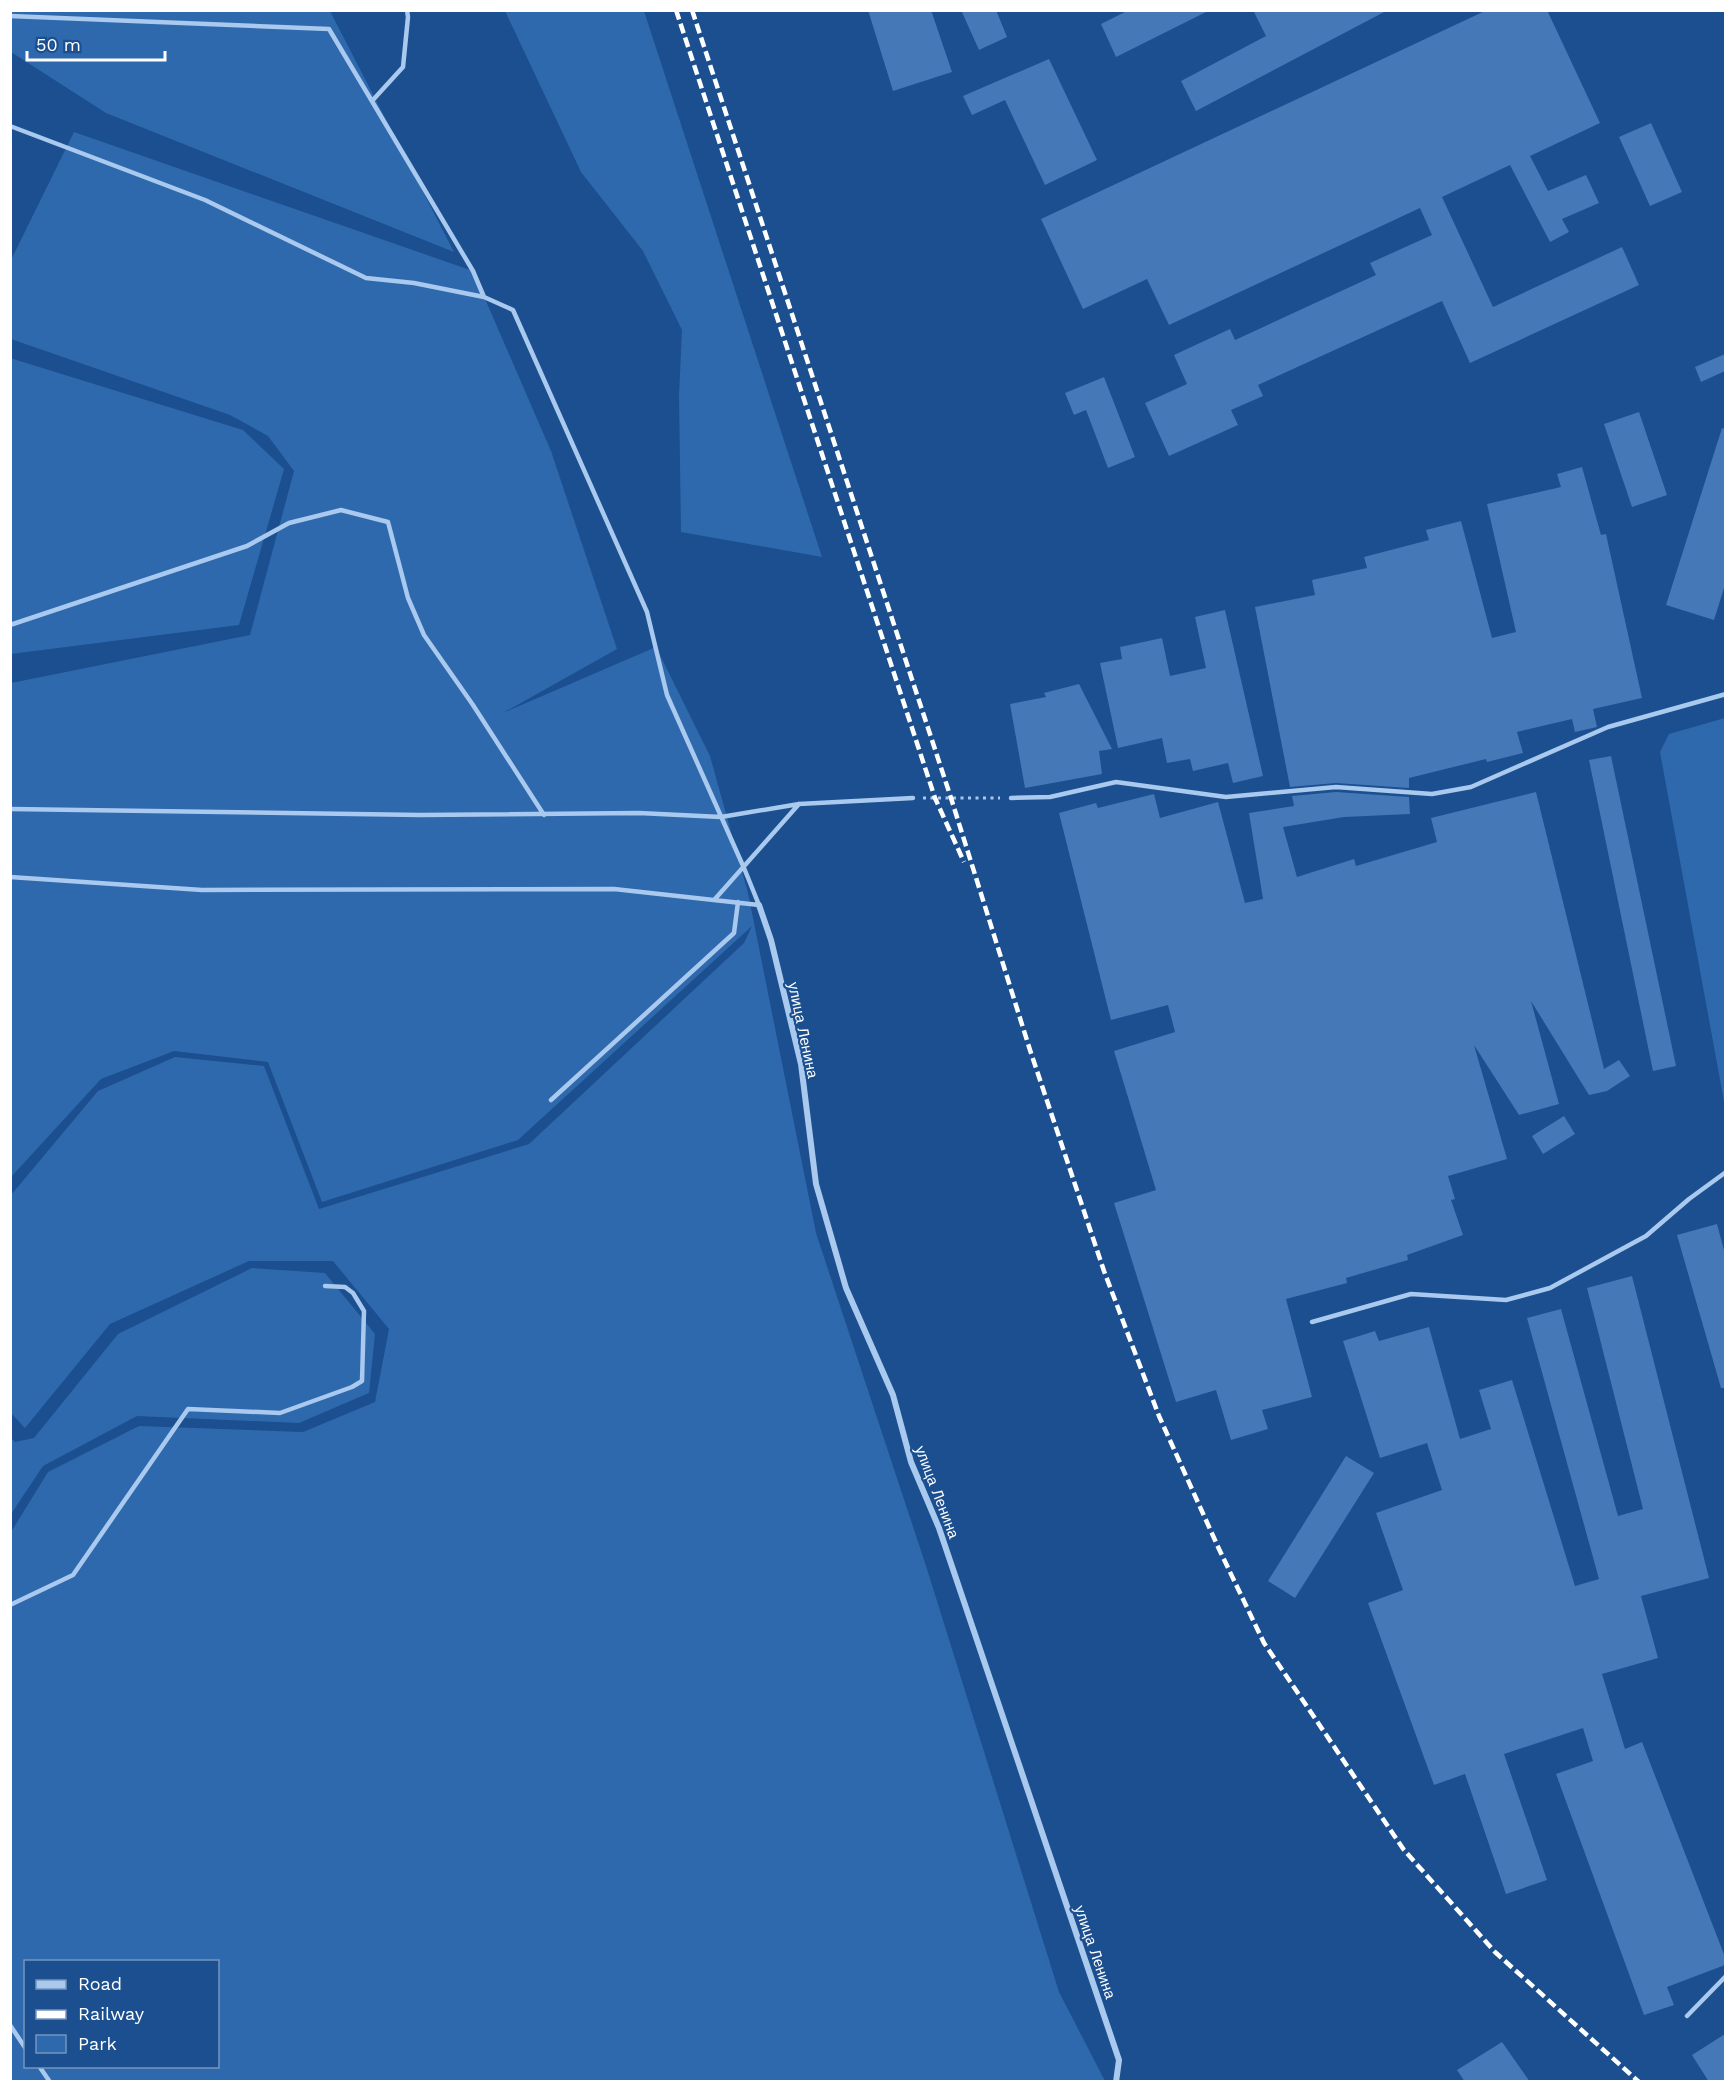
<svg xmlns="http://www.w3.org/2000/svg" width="1736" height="2092" font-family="'Work Sans',sans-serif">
	<rect width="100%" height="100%" fill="#1b4f8f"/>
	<!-- green -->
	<path fill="#2e69ad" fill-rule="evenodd" d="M10 11H330L454 252 106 113 11 52Z
		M505 11H644L822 557 681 532 679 396 682 330 643 251 581 172Z
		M74 132 473 271 551 451 617 649 503 713 656 647 710 756 748 893 816 1233 927 1569 1059 1992 1105 2081H11V1532L48 1472 139 1426 303 1432 375 1402 389 1329 333 1261H249L110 1324 25 1428 11 1413V1195L98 1091 175 1057 264 1066 319 1209 529 1144 744 943 752 926 518 1140 322 1202 268 1062 174 1051 101 1079 11 1177V683L250 635 294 471 268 436 230 415 11 339 10 262ZM26 1962H218V2066H26Z
		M10 358 243 430 284 469 239 625 11 654Z
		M1725 718H1726L1725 1107 1660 752 1669 734Z
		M252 1268 325 1273 375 1334 369 1393 299 1423 137 1416 43 1466 11 1514V1438L15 1442 34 1438 118 1334Z"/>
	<!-- building -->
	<path fill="#4478b7" d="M868 10H931L952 72 893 91Z
		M961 10H996L1007 37 979 50Z
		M1129 10H1210L1116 57 1101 24Z
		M1253 10H1388L1196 111 1181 81 1266 36Z
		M1487 10H1547L1600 123 1530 156 1548 191 1586 175 1599 203 1562 219 1569 232 1550 242 1510 165 1442 197 1493 307 1622 247 1639 285 1470 363 1442 301 1258 385 1263 396 1231 410 1238 425 1169 456 1145 403 1187 384 1174 355 1230 329 1235 340 1376 275 1370 263 1432 235 1420 208 1169 325 1147 279 1083 309 1041 219Z
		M1049 59 1097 160 1045 185 1005 100 972 115 963 96Z
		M1651 123 1682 192 1650 206 1619 137Z
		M1725 354V371L1701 382 1695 367Z
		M1104 377 1135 457 1108 468 1086 410 1074 415 1065 393Z
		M1639 412 1667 495 1632 507 1604 424Z
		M1722 428 1725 429V585L1714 620 1666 605Z
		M1582 467 1601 535 1606 534 1642 698 1593 709 1597 727 1575 732 1572 719 1517 732 1523 753 1487 762 1486 759 1409 778V788L1336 783 1290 787 1255 607 1315 595 1312 580 1367 568 1364 557 1429 540 1426 530 1461 521 1492 638 1516 632 1487 504 1561 487 1557 474Z
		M1225 610 1263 776 1233 783 1228 763 1193 771 1190 759 1167 763 1162 738 1118 748 1100 663 1122 659 1120 647 1162 638 1170 676 1206 668 1195 617Z
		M1079 684 1112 749 1099 751 1102 774 1025 788 1010 704 1046 697 1044 693Z
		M1611 756 1676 1066 1653 1071 1589 760Z
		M1336 792 1409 797 1410 814 1344 817 1283 827 1297 877 1354 859 1356 866 1437 842 1431 818 1536 792 1604 1069 1619 1060 1630 1076 1607 1091 1589 1095 1531 1001 1559 1104 1519 1115 1474 1045 1507 1159 1448 1176 1455 1199 1451 1200 1463 1235 1407 1255 1408 1260 1346 1278 1347 1283 1286 1299 1312 1397 1262 1410 1268 1429 1231 1440 1216 1390 1176 1402 1114 1203 1156 1190 1114 1051 1175 1032 1168 1005 1111 1020 1059 813 1096 803 1098 808 1154 794 1160 818 1218 802 1245 903 1263 899 1249 813 1294 806 1292 796Z
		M1564 1116 1575 1134 1543 1154 1532 1136Z
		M1717 1224 1725 1254V1388H1721L1677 1235Z
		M1632 1276 1709 1578 1641 1596 1658 1658 1602 1674 1625 1749 1642 1742 1725 1957V1965L1667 1987 1674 2005 1644 2015 1556 1774 1593 1761 1583 1728 1504 1754 1547 1880 1506 1894 1465 1774 1434 1785 1368 1603 1403 1590 1376 1513 1442 1490 1427 1443 1380 1458 1343 1341 1375 1331 1379 1341 1429 1327 1460 1439 1491 1429 1479 1390 1512 1380 1575 1586 1599 1579 1527 1318 1561 1309 1618 1516 1643 1509 1587 1288Z
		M1346 1456 1374 1473 1295 1598 1268 1581Z
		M1725 2034V2082H1709L1692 2055Z
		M1502 2042 1530 2082H1465L1457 2070Z"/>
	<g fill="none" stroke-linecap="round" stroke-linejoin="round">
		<!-- path -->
		<path stroke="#a9c9ee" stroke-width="3" stroke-dasharray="3 4.5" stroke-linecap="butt" d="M923 798H1000"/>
		<!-- lane -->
		<path stroke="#a9c9ee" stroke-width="4.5" d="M10 16 329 29 473 271 484 297
			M372 101 403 67 408 17 407 10
			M10 126 205 200 366 278 414 283 484 297 513 310 647 612 667 695 744 868 759 905 614 889 202 890 10 877
			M10 625 247 546 289 523 341 510 388 522 408 598 424 635 473 705 544 815
			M1011 798 1050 797 1116 782 1226 797 1336 787 1432 794 1471 787 1608 727 1726 694
			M10 809 420 815 639 813 721 817 799 804 913 798
			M715 899 799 804
			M551 1100 734 933 738 902
			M1312 1322 1411 1294 1506 1300 1550 1288 1646 1236 1689 1199 1726 1172
			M10 1605 73 1575 188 1409 280 1413 352 1387 362 1381 364 1311 353 1293 345 1287 325 1286
			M1687 2016 1726 1976
			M10 2025 26 2049
			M39 2066 50 2082"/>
		<!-- street -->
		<path stroke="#a9c9ee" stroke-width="6" d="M759 905 771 940 801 1064 816 1184 846 1288 893 1395 911 1462 939 1528 1119 2060 1116 2082"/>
		<!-- rail -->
		<path stroke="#fff" stroke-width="4.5" stroke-dasharray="10 4.5" stroke-linecap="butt" d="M676 10 935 798 964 862
			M692 10 951 798 1030 1050 1104 1271 1159 1416 1219 1549 1264 1643 1404 1850 1495 1952 1639 2082"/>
	</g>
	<g text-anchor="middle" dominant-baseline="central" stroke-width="4.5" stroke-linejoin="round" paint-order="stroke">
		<!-- street labels -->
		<g font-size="15" fill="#fff" stroke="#1b4f8f">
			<text transform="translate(803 1030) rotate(78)">улица Ленина</text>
			<text transform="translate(937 1492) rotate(69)">улица Ленина</text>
			<text transform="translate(1095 1952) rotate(71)">улица Ленина</text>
		</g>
	</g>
	<!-- border -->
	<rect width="1736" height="2092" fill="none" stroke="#ffffff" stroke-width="24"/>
	<!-- legend -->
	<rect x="24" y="1960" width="195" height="108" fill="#1b4f8f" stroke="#7695bc" stroke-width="1.5"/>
	<rect x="36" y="1980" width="30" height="9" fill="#a9c9ee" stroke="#7695bc" stroke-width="1.5"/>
	<text x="78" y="1990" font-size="18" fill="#ffffff">Road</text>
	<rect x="36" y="2010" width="30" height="9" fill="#ffffff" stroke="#7695bc" stroke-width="1.5"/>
	<text x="78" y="2020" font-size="18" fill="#ffffff">Railway</text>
	<rect x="36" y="2035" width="30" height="18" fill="#2e69ad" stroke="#7695bc" stroke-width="1.5"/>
	<text x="78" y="2050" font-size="18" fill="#ffffff">Park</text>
	<!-- scale -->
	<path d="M27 51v9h138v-9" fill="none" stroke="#ffffff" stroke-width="3"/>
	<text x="36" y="51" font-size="18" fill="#ffffff" stroke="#1b4f8f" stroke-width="4.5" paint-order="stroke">50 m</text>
</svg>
